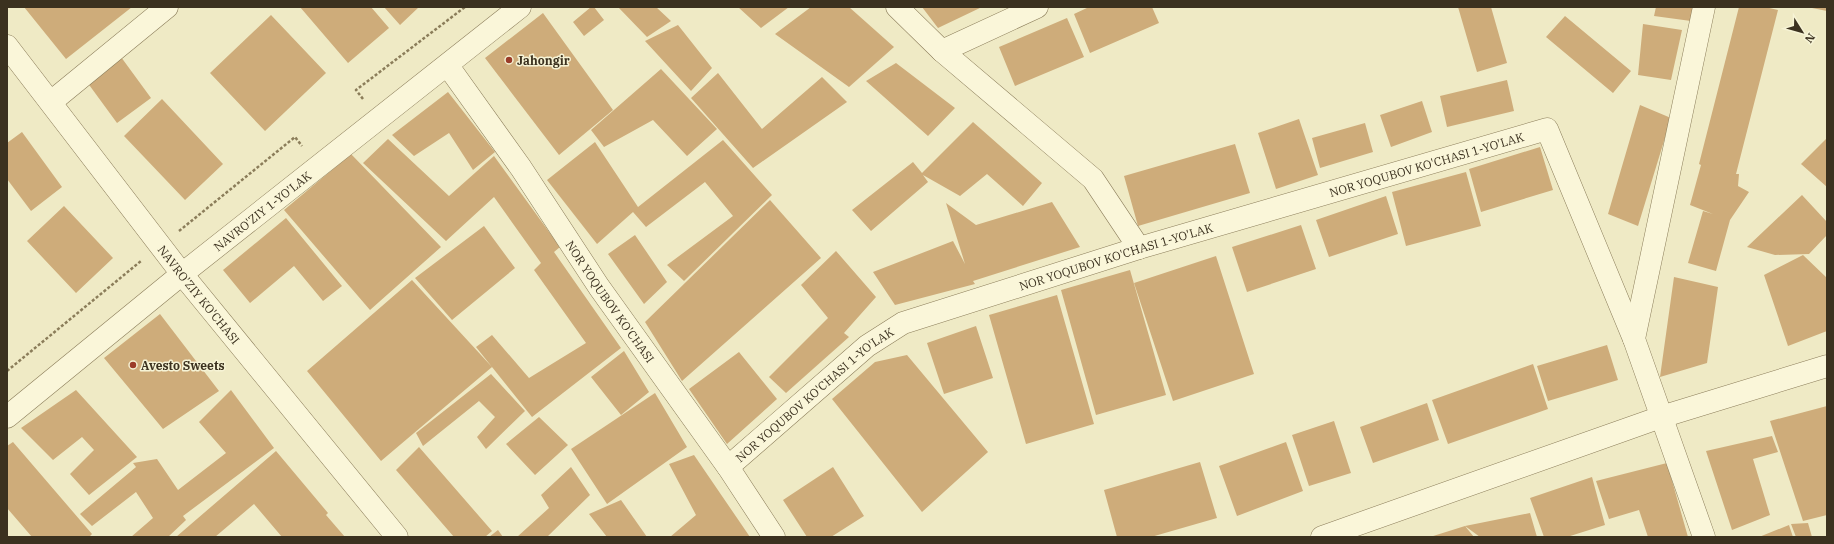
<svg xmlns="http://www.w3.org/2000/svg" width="1834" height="544" font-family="'IBM Plex Serif',serif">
	<rect width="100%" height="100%" fill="#efeac5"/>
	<!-- building -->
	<path fill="#ceac7a" d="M24 7H132L66 59Z
		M300 7H371L389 28 348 63Z
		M384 7H419L400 25Z
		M591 7H594L604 20 584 36 573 22Z
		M618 7H656L671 21 647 37Z
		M738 7H789L761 28Z
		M811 7H849L894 47 849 87 775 34Z
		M922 7H982L938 28Z
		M1089 7H1152L1159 23 1090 53 1074 14Z
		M1458 7H1491L1507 63 1477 72Z
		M1656 7H1694L1691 21 1654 16Z
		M1739 7H1765L1778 10 1736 174H1739L1738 186 1749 192 1730 220 1716 271 1688 263 1703 211 1713 214 1690 205 1701 165 1699 164Z
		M1812 7H1827V11L1812 8Z
		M543 13 613 110 559 155 485 58Z
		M271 15 326 73 265 131 210 73Z
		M1565 16 1631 71 1613 93 1546 37Z
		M1067 18 1084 57 1015 86 999 47Z
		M1643 24 1682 30 1671 80 1638 75Z
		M678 25 712 68 691 91 645 41Z
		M121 57 151 98 117 123 87 82Z
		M896 63 955 108 928 136 866 81Z
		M661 69 717 129 687 156 653 120 604 147 591 130Z
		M718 73 762 129 822 77 847 102 753 168 691 98Z
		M1507 80 1514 111 1447 127 1440 96Z
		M448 92 495 152 473 170 449 133 414 156 392 135Z
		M162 99 223 164 185 200 124 136Z
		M1422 101 1432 132 1391 147 1380 115Z
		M1640 105 1671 118 1638 226 1608 214Z
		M1299 119 1318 175 1276 189 1258 133Z
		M973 122 1042 183 1023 206 987 174 960 196 923 175 928 182 871 231 852 210 913 162 922 173Z
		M1365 123 1373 152 1320 168 1312 138Z
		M22 132 62 187 31 211 7 179V143Z
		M1827 138V187L1801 164Z
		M388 139 449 196 494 156 560 247 554 252 621 348 532 417 476 347 492 335 529 378 586 343 534 270 541 263 494 197 446 241 363 163Z
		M723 140 772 195 684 281 667 265 733 216 705 182 646 227 633 212 597 244 547 180 595 142 638 207Z
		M1235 144 1250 193 1138 226 1124 176Z
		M1540 147 1553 190 1481 212 1469 169Z
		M351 154 441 247 370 310 284 210Z
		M1466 172 1481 226 1406 246 1392 192Z
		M1802 195 1827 222V235L1809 254 1775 255 1747 247Z
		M1386 196 1398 234 1329 257 1316 220Z
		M770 200 821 258 682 381 645 322Z
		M1052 202 1080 247 973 281 975 284 895 305 873 272 953 241 965 264 946 203 976 225Z
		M64 206 113 258 76 293 27 241Z
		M286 218 342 286 323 301 294 266 250 303 223 270Z
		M1301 225 1316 269 1247 292 1232 247Z
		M484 226 515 268 452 320 415 278Z
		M635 235 667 282 644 304 608 254Z
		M836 251 876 297 844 333 849 337 786 393 769 377 828 318 801 285Z
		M1803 255 1827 278V331L1788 346 1764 275Z
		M1216 256 1254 374 1173 401 1134 283Z
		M1130 270 1166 395 1096 415 1061 290Z
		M1674 277 1718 287 1707 363 1660 377Z
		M412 280 492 367 381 461 307 371Z
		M1057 295 1094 424 1026 444 989 315Z
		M160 314 219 391 163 429 104 358Z
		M976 326 993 378 944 394 927 343Z
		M1607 345 1618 380 1548 401 1537 366Z
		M624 351 649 392 621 415 591 377Z
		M739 352 777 399 727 444 689 389Z
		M907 355 988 452 922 512 832 399 875 362Z
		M1533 364 1548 409 1448 444 1432 400Z
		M491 374 525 411 486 449 477 437 495 417 479 401 423 446 416 433Z
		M76 390 137 457 89 495 70 474 94 450 82 437 53 460 21 428Z
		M231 390 274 448 183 516 186 520 168 537H131L153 518 136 492 92 526 80 514 136 467 133 463 157 459 178 490 226 453 199 422Z
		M655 393 687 447 607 504 571 449Z
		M1427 403 1439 440 1373 463 1360 427Z
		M1827 406V515L1803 521 1770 421Z
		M539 417 568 445 535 475 506 444Z
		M1334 421 1351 473 1309 486 1292 435Z
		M1772 436 1778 452 1753 459 1770 515 1732 530 1706 451Z
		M13 442 92 534 89 537H32L7 508V446Z
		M1286 442 1303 491 1237 516 1219 466Z
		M419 447 492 531 485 537H454L396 470Z
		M276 451 328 513 326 515 345 537H282L254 504 215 537H176Z
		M694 455 750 537H670L696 515 669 464Z
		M1200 462 1217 518 1151 537H1117L1104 490Z
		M1667 463 1688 537H1648L1639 510 1609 519 1596 481Z
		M571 467 590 495 547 537H517L549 508 541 495Z
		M833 467 864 516 831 537H807L783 500Z
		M1592 477 1605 525 1567 537H1544L1530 498Z
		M621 500 647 537H607L589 514Z
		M1530 513 1537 537H1480L1465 526Z
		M1808 523 1812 537H1796L1791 524Z
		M1789 525 1793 537H1759Z
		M1465 526 1474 537H1430Z
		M498 530 503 537H489Z"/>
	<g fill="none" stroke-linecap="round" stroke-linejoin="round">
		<defs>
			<g id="minor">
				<path d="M897 7 942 51 1093 179 1139 248"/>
				<path id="s1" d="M7 46 182 274 397 537"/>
				<path d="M942 51 1037 7"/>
				<path id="s2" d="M448 66 521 168 599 287 728 467 774 537"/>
				<path d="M51 102 167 7"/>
				<path id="s3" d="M7 417 182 274 520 7"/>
				<path id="s4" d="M728 467 867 346 903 323 1139 248 1547 129 1634 339"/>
				<path d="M1322 537 1661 417 1827 366"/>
				<path d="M1704 537 1634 339 1704 7"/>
			</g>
		</defs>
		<!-- minor casing -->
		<use href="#minor" stroke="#8b7d5a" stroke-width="23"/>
		<!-- path -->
		<path stroke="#8b7d5a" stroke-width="2.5" stroke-dasharray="3 2" stroke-linecap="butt" d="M363 99 356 90 465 7
			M179 231 295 137 302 146
			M7 371 141 261"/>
		<!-- minor -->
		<use href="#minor" stroke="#faf6d9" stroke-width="22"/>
	</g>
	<!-- markers -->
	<g fill="#9b3c29" stroke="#f6f3d5" stroke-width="1.5">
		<circle cx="509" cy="60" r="4"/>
		<circle cx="133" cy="365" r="4"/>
	</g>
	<g text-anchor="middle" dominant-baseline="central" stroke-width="3" stroke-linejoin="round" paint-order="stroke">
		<!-- poi labels -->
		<g font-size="12" font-weight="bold" fill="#3b311f" stroke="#f6f3d5" text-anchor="start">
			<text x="517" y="60">Jahongir</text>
			<text x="141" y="365">Avesto Sweets</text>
		</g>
		<!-- street labels -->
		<g font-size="12" fill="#3b311f" stroke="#f6f3d5">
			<text stroke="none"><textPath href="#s4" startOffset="774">NOR YOQUBOV KO'CHASI 1-YO'LAK</textPath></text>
			<text stroke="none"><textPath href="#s3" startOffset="328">NAVRO'ZIY 1-YO'LAK</textPath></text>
			<text stroke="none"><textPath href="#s4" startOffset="450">NOR YOQUBOV KO'CHASI 1-YO'LAK</textPath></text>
			<text stroke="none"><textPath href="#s1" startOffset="314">NAVRO'ZIY KO'CHASI</textPath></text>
			<text stroke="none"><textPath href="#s2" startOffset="286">NOR YOQUBOV KO'CHASI</textPath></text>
			<text stroke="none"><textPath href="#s4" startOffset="113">NOR YOQUBOV KO'CHASI 1-YO'LAK</textPath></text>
		</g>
	</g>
	<!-- border -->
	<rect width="1834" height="544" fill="none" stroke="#3b311f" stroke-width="16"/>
	<!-- north arrow -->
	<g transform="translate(1802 32) rotate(127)" stroke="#f6f3d5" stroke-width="3" paint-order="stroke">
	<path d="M0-3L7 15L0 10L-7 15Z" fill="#3b311f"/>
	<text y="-6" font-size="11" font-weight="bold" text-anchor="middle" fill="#3b311f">N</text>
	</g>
</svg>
